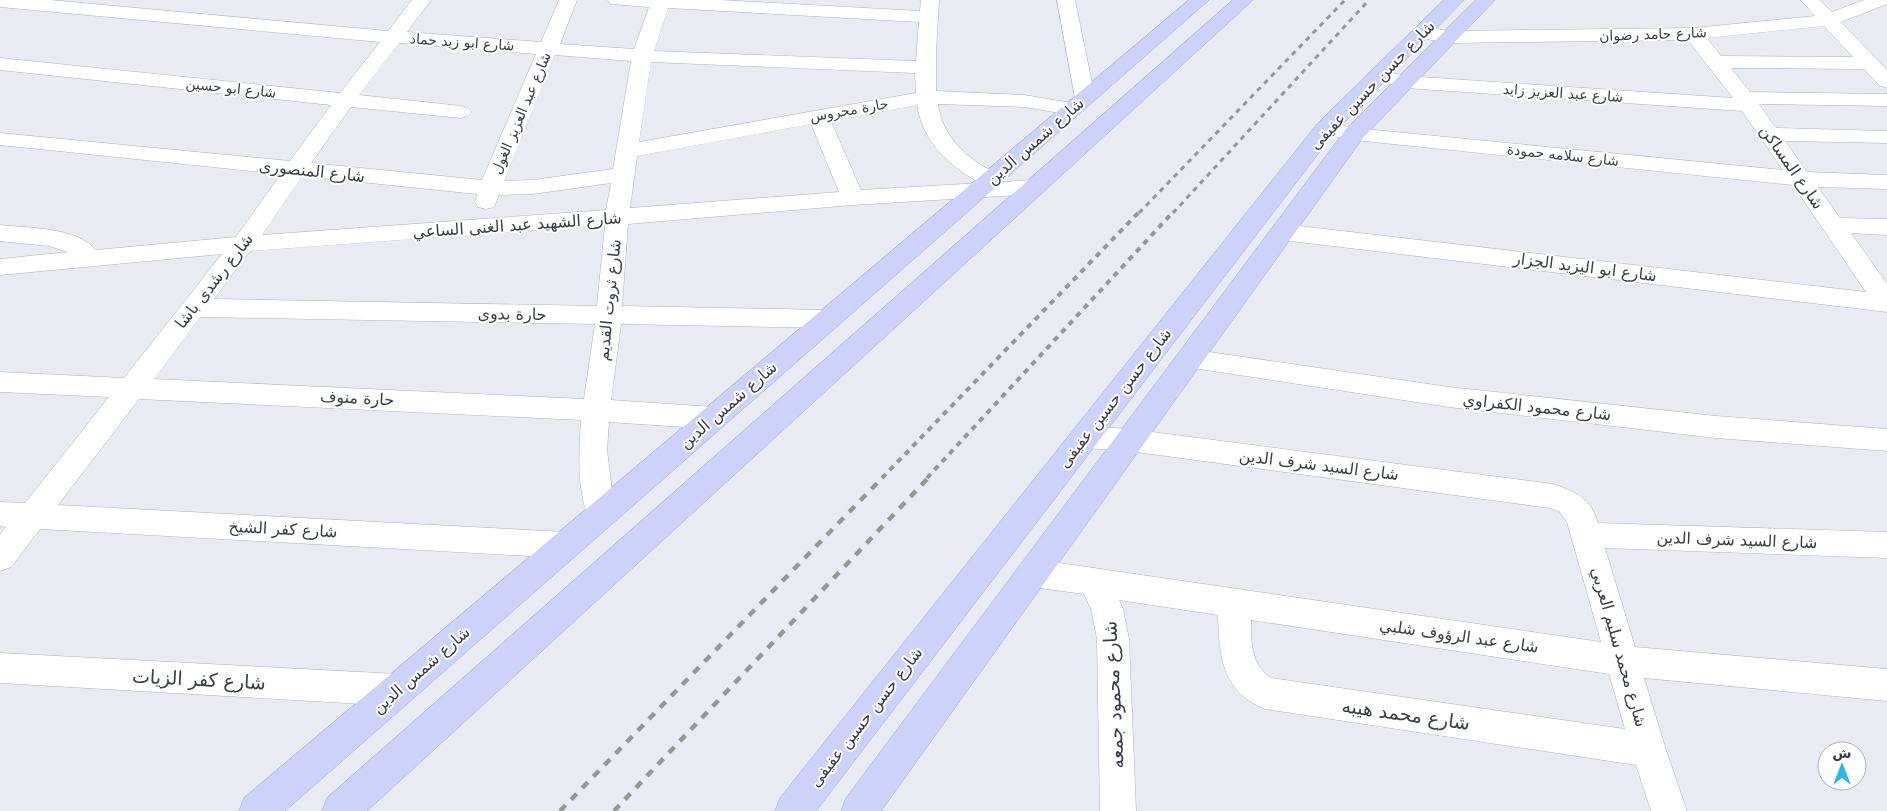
<svg xmlns="http://www.w3.org/2000/svg" width="1887" height="811" font-family="'DejaVu Sans',Vazirmatn,sans-serif">
	<rect width="100%" height="100%" fill="#e9ebf3"/>
	<g fill="none" stroke-linecap="round" stroke-linejoin="round">
		<defs>
			<path id="street" d="M0 0H50L388 31 412 0H431L407 32 541 42 559 0H577L560 44 634 49 649 7 610 4 608 0H720L920 11 921 0H939L936 53V91L1024 95 1072 103 1079 105 1082 109 1079 113 1072 115 1024 107 938 104C942 132 959 151 983 166 990 170 998 172 1002 179L1000 182 1035 180 1043 182 1046 187 1043 192 1035 194 853 205 628 224 622 306 829 310 838 313 842 319 838 325 829 328 621 324 611 400 714 407 724 410 728 418 724 426 714 429 609 422 607 450 612 491 617 514 613 523 602 526 591 523C576 492 579 453 581 420L139 399 58 505 566 532 577 536 581 545 577 554 566 558 40 529 11 567 0 571V535L6 527 0 526V502L25 503 109 397 0 392V372L124 378 222 254 0 275V259L68 252 49 246 0 241V225C27 228 77 227 96 250L236 237 281 174 0 145V133L290 161 331 105 0 70V58L340 93 380 42 0 7ZM668 8 919 22 916 61 654 51ZM399 43 536 54 482 180 311 163 351 107 461 118 468 116 472 112 468 108 461 106 359 95ZM555 55 631 61 613 169 533 180 504 181ZM651 62 915 73 916 93 639 142ZM917 105C923 142 949 167 981 183L861 190 831 121ZM811 124 839 192 630 208 637 156ZM302 176 477 194 475 202 478 207 486 209 494 207 499 195 533 194 611 183 606 210 262 235ZM605 225 597 306 214 299 250 251ZM200 317 595 324 584 399 154 379Z
				M1057 0H1075L1095 98 1092 102 1085 104 1078 102 1075 98Z
				M1801 0H1820L1832 12 1864 0H1887V4L1841 22 1887 70V88L1880 86 1864 69 1731 68 1750 92 1887 94V106L1759 104 1776 128 1887 131V143L1785 141 1807 172 1887 175V189L1818 187 1840 218 1887 219V235L1851 233 1887 284V312L1282 240 1274 238 1270 232 1274 226 1282 224 1866 292 1793 185 1354 140 1318 133 1315 128 1318 123 1326 122 1354 128 1783 170 1742 111 1406 88 1372 80 1369 76 1372 72 1379 70 1406 76 1733 98 1688 40 1450 43 1415 37 1412 33 1415 29 1422 27 1450 31 1693 28 1815 16ZM1824 26 1853 57 1721 56 1707 38Z
				M1189 349 1449 387 1716 416 1887 429V451L1716 438 1449 407 1180 366 1176 359 1180 352Z
				M1085 426 1129 429 1553 484C1576 492 1590 497 1598 523L1887 532V558L1605 548 1635 647 1887 669V701L1644 678 1666 750 1687 811H1651L1636 765 1265 709C1222 692 1219 656 1218 615L1119 600 1123 609 1129 639 1136 811H1100L1097 639 1091 609 1084 594 1032 587 1021 583 1016 573 1021 563 1032 559 1601 642 1567 522 1560 512 1550 508 1129 451 1085 448 1075 445 1071 437 1075 429ZM1251 620 1609 674 1625 729 1271 678C1251 664 1251 643 1251 620Z
				M0 653 398 674 410 679 415 690 410 701 398 706 0 683Z"/>
			<path id="secondary" d="M1189 0H1209L285 811H239L244 798Z
				M1233 0H1253L367 811H322L327 798Z
				M1444 0H1464L1334 133 816 811H775L780 798 1318 123Z
				M1476 0H1495L1362 139 881 811H841L846 798 1346 129Z"/>
		</defs>
		<!-- street casing -->
		<use href="#street" stroke="#acb0be" stroke-width="1"/>
		<!-- secondary casing -->
		<use href="#secondary" stroke="#9ea7d1" stroke-width="1"/>
		<!-- street -->
		<use href="#street" fill="#fff" fill-rule="evenodd"/>
		<!-- secondary -->
		<use href="#secondary" fill="#ccd2fa" fill-rule="evenodd"/>
		<!-- rail-far2 -->
		<path stroke="#979797" stroke-width="3" stroke-dasharray="5 5" stroke-linecap="butt" d="M1139 213 1345 0
			M1173 213 1369 0"/>
		<!-- rail-far1 -->
		<path stroke="#979797" stroke-width="4" stroke-dasharray="5.5 5.5" stroke-linecap="butt" d="M882 478 1140 211
			M927 478 1174 211"/>
		<!-- rail -->
		<path stroke="#979797" stroke-width="4.5" stroke-dasharray="8 8" stroke-linecap="butt" d="M560 811 883 477
			M614 811 929 477"/>
	</g>
	<g text-anchor="middle" dominant-baseline="central" stroke-width="4" stroke-linejoin="round" paint-order="stroke">
		<!-- far-street labels -->
		<g font-size="14" fill="#383c46" stroke="#fff">
			<text transform="translate(1653 34) rotate(-2)">شارع حامد رضوان</text>
			<text transform="translate(462 42) rotate(4)">شارع ابو زيد حماد</text>
			<text transform="translate(231 88) rotate(6)">شارع ابو حسين</text>
			<text transform="translate(1563 93) rotate(4)">شارع عبد العزيز زايد</text>
			<text transform="translate(849 110) rotate(-10)">حارة محروس</text>
			<text transform="translate(521 113) rotate(-67)">شارع عبد العزيز الغول</text>
			<text transform="translate(1563 155) rotate(6)">شارع سلامه حمودة</text>
		</g>
		<!-- street labels -->
		<g font-size="16" fill="#383c46" stroke="#fff">
			<text transform="translate(1372 85) rotate(-46)">شارع حسن حسين عفيفى</text>
			<text transform="translate(1035 141) rotate(-41)">شارع شمس الدين</text>
			<text transform="translate(1792 167) rotate(55)">شارع المساكن</text>
			<text transform="translate(312 171) rotate(6)">شارع المنصورى</text>
			<text transform="translate(517 225) rotate(-4)">شارع الشهيد عبد الغنى الساعي</text>
			<text transform="translate(1585 267) rotate(7)">شارع ابو اليزيد الجزار</text>
			<text transform="translate(214 281) rotate(-52)">شارع رشدى باشا</text>
			<text transform="translate(609 300) rotate(-84)">شارع ثروت القديم</text>
			<text transform="translate(512 314) rotate(1)">حارة بدوى</text>
			<text transform="translate(357 398) rotate(3)">حارة منوف</text>
			<text transform="translate(1115 398) rotate(-52)">شارع حسن حسين عفيفى</text>
			<text transform="translate(728 405) rotate(-41)">شارع شمس الدين</text>
			<text transform="translate(1537 407) rotate(6)">شارع محمود الكفراوي</text>
			<text transform="translate(1319 465) rotate(7)">شارع السيد شرف الدين</text>
			<text transform="translate(283 529) rotate(3)">شارع كفر الشيخ</text>
			<text transform="translate(1737 540) rotate(2)">شارع السيد شرف الدين</text>
			<text transform="translate(1459 636) rotate(8)">شارع عبد الرؤوف شلبي</text>
			<text transform="translate(1619 647) rotate(74)">شارع محمد سليم العربي</text>
			<text transform="translate(421 670) rotate(-41)">شارع شمس الدين</text>
			<text transform="translate(866 717) rotate(-52)">شارع حسن حسين عفيفى</text>
		</g>
		<!-- near-street labels -->
		<g font-size="19" fill="#383c46" stroke="#fff">
			<text transform="translate(199 679) rotate(3)">شارع كفر الزيات</text>
			<text transform="translate(1113 695) rotate(-93)">شارع محمود جمعه</text>
			<text transform="translate(1406 714) rotate(8)">شارع محمد هيبه</text>
		</g>
	</g>
	<!-- north arrow -->
	<g transform="translate(1842 766)"><circle r="24" fill="#ffffff" stroke="#afb1b5"/>
	<path d="M0-4L9 19L0 12L-9 19Z" fill="#2cb8e7"/>
	<text y="-8" font-size="14" font-weight="bold" text-anchor="middle" fill="#383c46">ش</text>
	</g>
</svg>
